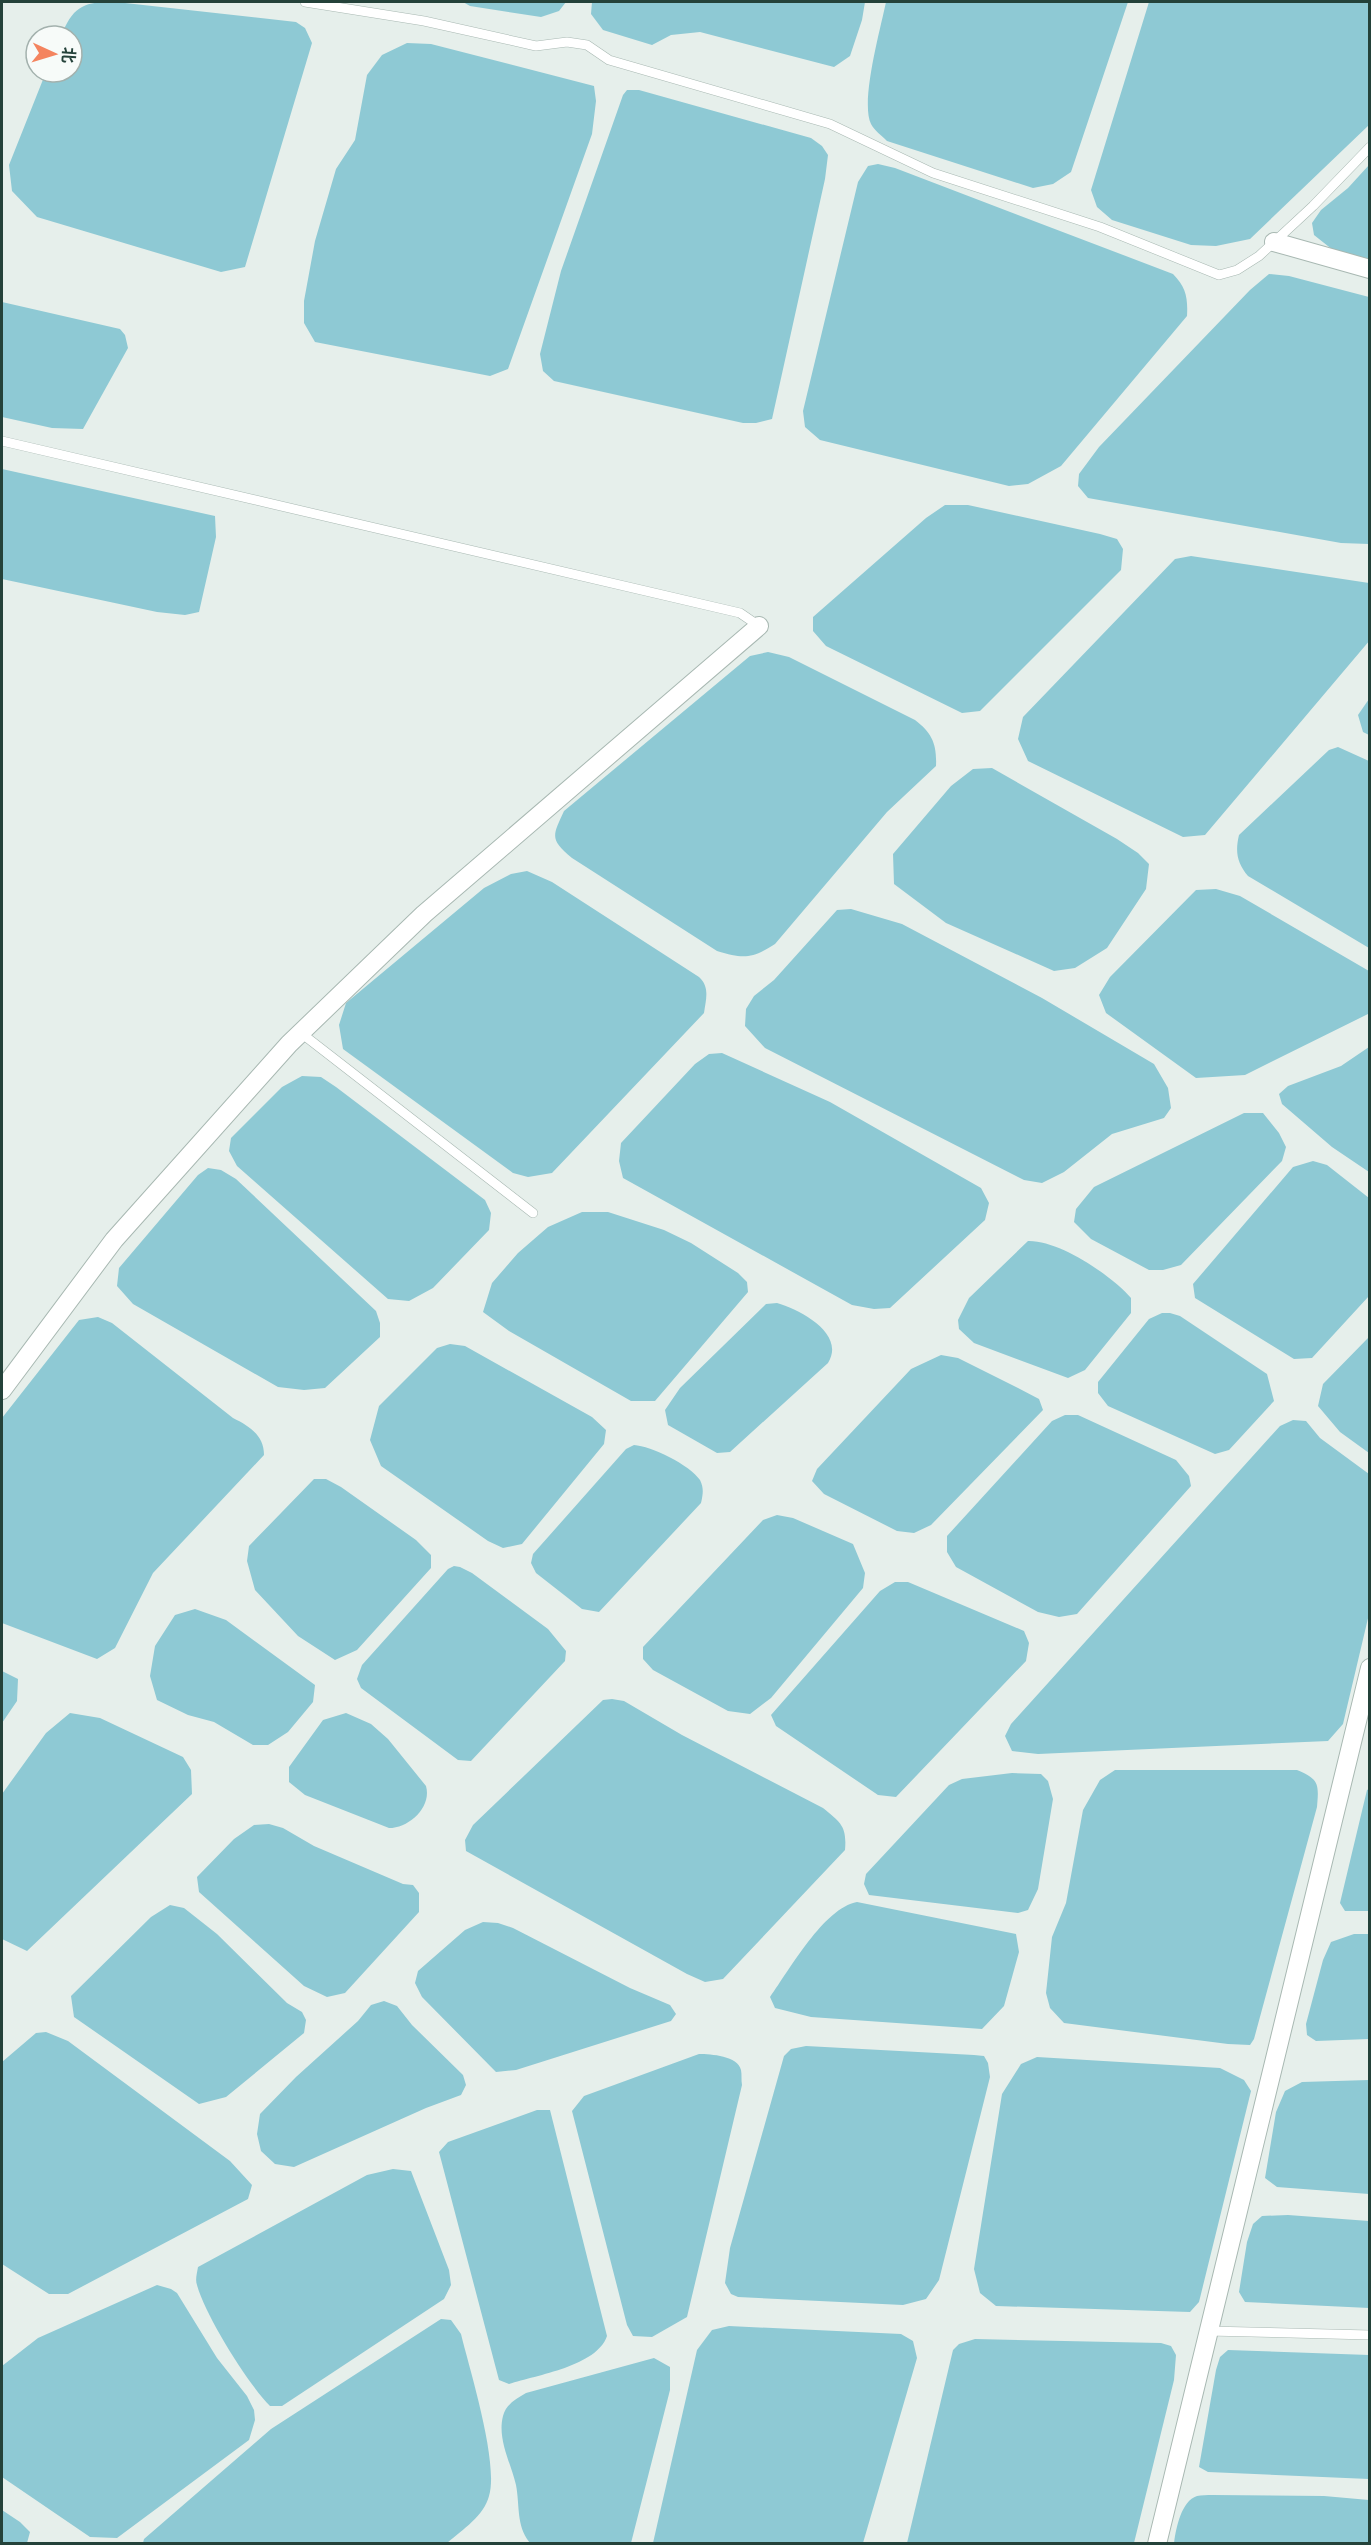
<svg xmlns="http://www.w3.org/2000/svg" width="1371" height="2545" font-family="Rubik,'Noto Sans SC',sans-serif">
	<rect width="100%" height="100%" fill="#e6efeb"/>
	<!-- water -->
	<path fill="#8ec9d4" d="M116 2 296 22 305 28 312 43 245 267 221 272 37 217 12 191 9 165 46 72H72V36H61C73 6 84 1 116 2Z
		M463 2H566L559 11 541 17 470 6Z
		M592 2H865L862 20 850 56 834 67 700 32 671 35 652 45 603 30 591 14Z
		M886 2H1128L1071 172 1053 184 1033 188 887 141C882 136 874 130 871 124 860 102 881 27 886 2Z
		M1149 2H1369V125L1250 239 1216 246 1191 245 1112 220 1097 207 1091 190Z
		M407 43 431 44 594 86 596 101 592 134 508 369 490 376 315 342 304 323V301L315 241 336 169 355 140 367 75 382 55Z
		M627 90H639L811 138 822 146 828 155 825 179 772 419 756 423H743L554 381 543 371 540 354 561 271 623 95Z
		M878 164 895 168 1173 274C1186 287 1188 298 1187 316L1061 466 1028 484 1009 486 820 440 805 427 803 411 858 182 868 166Z
		M1369 165V262L1338 254 1314 235 1312 223 1321 210 1348 188Z
		M1269 274 1289 276 1369 297V544L1341 543 1088 498 1078 486 1079 474 1099 447 1250 290Z
		M2 302 120 329 125 335 128 348 83 429 52 428 2 417Z
		M2 469 215 516 216 537 199 612 185 615 157 612 2 579Z
		M945 505H968L1100 534 1117 539 1123 549 1121 570 980 711 962 713 826 646 813 631V617L926 518Z
		M1191 556 1369 583 1370 640 1205 835 1183 837 1028 761 1018 739 1023 717 1175 559Z
		M768 652 789 657 915 720C932 733 937 744 936 766L887 812 775 944C751 959 744 959 717 951L572 858C550 839 552 837 564 811L750 656Z
		M1369 699V735L1363 732 1358 715Z
		M1338 747 1369 761V948L1248 876C1237 863 1235 852 1239 835L1329 750Z
		M992 768 1117 839 1138 853 1149 864 1146 889 1107 948 1075 968 1054 971 946 923 894 884 893 854 951 786 973 769Z
		M527 871 552 882 699 977C710 987 706 999 704 1013L552 1173 528 1177 513 1173 343 1049 339 1025 346 1003 484 888 511 874Z
		M1216 889 1240 896 1369 971 1370 1010 1368 1014 1245 1075 1196 1078 1106 1013 1099 995 1110 977 1196 890Z
		M851 909 902 924 1042 998 1154 1064 1168 1088 1171 1108 1164 1118 1112 1134 1064 1172 1042 1183 1024 1180 765 1048 745 1026 746 1009 754 996 774 980 837 910Z
		M1369 1047V1172L1332 1147 1282 1104 1279 1094 1288 1086 1341 1066Z
		M722 1053 830 1102 981 1188 989 1203 985 1220 890 1308 874 1309 852 1305 623 1178 619 1161 621 1143 695 1064 709 1054Z
		M302 1076 321 1077 336 1087 485 1200 491 1213 489 1230 433 1288 409 1301 388 1299 237 1166 229 1151 231 1138 282 1087Z
		M1244 1113H1263L1279 1133 1286 1147 1282 1161 1181 1265 1163 1270H1149L1091 1239 1074 1222 1076 1209 1094 1187Z
		M1313 1161 1327 1165 1369 1198V1296L1312 1358 1294 1359 1195 1298 1193 1284 1293 1167Z
		M208 1168 221 1170 236 1179 376 1311 380 1323V1337L325 1388 304 1390 278 1387 133 1304 117 1286 119 1268 198 1175Z
		M582 1212H608L664 1230 691 1243 738 1273 747 1282 748 1292 655 1401H631L509 1331 483 1312 492 1283 518 1253 548 1227Z
		M1028 1241C1059 1240 1111 1275 1131 1298V1313L1085 1370 1068 1378 974 1343 959 1329 958 1320 969 1298Z
		M777 1303C801 1310 846 1334 828 1363L730 1452 717 1453 668 1425 665 1410 680 1388 766 1304Z
		M1162 1313H1170L1180 1316 1267 1374 1274 1401 1229 1450 1215 1454 1108 1406 1098 1393V1382L1149 1319Z
		M98 1317 112 1323 233 1418C249 1426 264 1435 264 1455L153 1573 115 1648 97 1659 2 1623V1418L79 1320Z
		M1369 1337V1453L1340 1432 1318 1406 1323 1384Z
		M450 1344 465 1346 592 1417 606 1430 604 1444 522 1544 503 1548 488 1541 381 1466 370 1440 379 1406 437 1348Z
		M941 1355 958 1358 1018 1388 1039 1399 1043 1410 931 1525 914 1533 897 1531 824 1494 812 1481 817 1469 911 1369Z
		M1065 1415H1078L1176 1460 1189 1476 1191 1486 1077 1614 1059 1617 1038 1612 956 1567 947 1552V1536L1052 1421Z
		M1293 1420 1306 1421 1320 1438 1369 1474V1614L1343 1724 1328 1741 1038 1754 1012 1751 1005 1736 1011 1724 1280 1426Z
		M634 1445C651 1446 690 1465 700 1480 704 1488 703 1494 701 1503L599 1612 582 1609 536 1573 531 1563 533 1554 626 1449Z
		M314 1479H326L341 1487 416 1540 431 1555V1568L357 1650 335 1660 298 1636 255 1590 247 1561 249 1546Z
		M777 1515 793 1518 853 1544 865 1573 863 1588 771 1698 750 1714 728 1711 653 1670 643 1659V1647L763 1520Z
		M454 1566 460 1567 472 1573 548 1629 566 1651 565 1661 471 1761 458 1760 361 1688 357 1679 362 1665 448 1569Z
		M895 1582H908L1024 1631 1029 1643 1026 1661 896 1797 878 1795 776 1726 771 1715 880 1591Z
		M195 1609 226 1620 315 1685 313 1702 288 1732 268 1745H253L214 1722 188 1715 157 1700 150 1676 155 1646 175 1615Z
		M2 1671 18 1679 17 1701 2 1723Z
		M612 1699 624 1701 682 1735 823 1808C841 1823 847 1826 845 1850L723 1979 705 1982 687 1974 466 1851 465 1840 473 1825 603 1700Z
		M70 1713 100 1718 183 1757 191 1770 192 1794 27 1951 2 1939V1794L46 1733Z
		M346 1713 371 1724 388 1739 426 1786C432 1807 409 1828 389 1828L305 1795 289 1782V1767L323 1720Z
		M1115 1770H1297C1319 1779 1319 1784 1317 1807L1254 2039 1250 2045 1228 2044 1064 2023 1050 2008 1046 1993 1052 1937 1066 1903 1083 1810 1100 1780Z
		M1012 1773 1041 1774 1048 1781 1053 1799 1038 1889 1028 1910 1018 1913 869 1895 864 1884 866 1874 949 1785 962 1779Z
		M1369 1789V1911H1345L1340 1903 1367 1790Z
		M269 1824 283 1828 314 1846 403 1884 413 1885 419 1893V1912L345 1993 327 1997 304 1986 199 1892 197 1877 234 1839 254 1825Z
		M857 1902 1016 1934 1019 1952 1004 2006 982 2029 811 2017 775 2008 770 1997C790 1969 824 1908 857 1902Z
		M170 1905 184 1908 217 1934 287 2003 302 2012 306 2020 304 2033 226 2097 199 2104 74 2017 71 1996 151 1917Z
		M483 1922 498 1923 513 1928 630 1988 670 2005 676 2014 671 2021 516 2070 496 2072 422 1997 415 1983 418 1971 465 1930Z
		M1354 1934H1369V2039L1316 2041 1307 2035 1306 2024 1323 1960 1331 1942Z
		M384 2001 397 2006 412 2025 463 2075 466 2085 461 2095 426 2108 294 2167 275 2164 261 2151 257 2134 260 2114 296 2077 358 2021 371 2005Z
		M46 2032 68 2041 230 2161 252 2185 248 2199 68 2294H49L2 2264V2062L36 2033Z
		M806 2046 974 2055 984 2056 988 2063 990 2077 939 2280 926 2299 903 2305 738 2297 731 2294 725 2283 730 2248 784 2056 791 2049Z
		M699 2054C711 2054 738 2056 741 2070 742 2075 741 2080 742 2085L687 2317 652 2337 633 2336 627 2325 572 2111 584 2096Z
		M1037 2057 1220 2068 1244 2080 1251 2091 1199 2302 1190 2312 996 2306 980 2293 974 2269 1002 2094 1021 2064Z
		M1369 2080V2194L1277 2187 1265 2178 1276 2112 1285 2091 1302 2082Z
		M537 2110H550L607 2336C597 2366 537 2375 509 2384L499 2380 439 2152 448 2142Z
		M393 2169 411 2171 449 2270 451 2285 444 2299 282 2406H270C248 2384 205 2315 197 2285 195 2280 197 2273 198 2267L367 2175Z
		M1288 2215 1369 2221V2308L1245 2302 1239 2292 1247 2242 1253 2224 1262 2216Z
		M157 2285 171 2289 177 2293 217 2358 247 2396 254 2410 255 2420 249 2440 117 2538 90 2537 2 2477V2366L38 2338Z
		M441 2319 451 2320 461 2334C470 2371 499 2463 489 2496 484 2516 461 2531 447 2543H143L144 2539 271 2429Z
		M729 2326 901 2334 913 2341 917 2358 863 2543H653L697 2350 712 2330Z
		M975 2339 1161 2343 1171 2346 1176 2355 1174 2380 1134 2543H907L953 2350 959 2344Z
		M1228 2350 1369 2355V2479L1208 2472 1199 2467 1216 2370 1220 2357Z
		M654 2358 670 2367V2390L631 2543H530C516 2526 520 2506 516 2485 511 2463 497 2439 503 2416 506 2404 516 2399 526 2393Z
		M1212 2495 1324 2496 1369 2500V2543H1174C1176 2529 1181 2501 1197 2496 1201 2495 1208 2495 1212 2495Z
		M2 2510 20 2522 30 2532 27 2543H2Z"/>
	<g fill="none" stroke-linecap="round" stroke-linejoin="round">
		<defs>
			<path id="service" d="M305 2 424 21 536 46 567 42 587 45 609 60 830 124 933 173 1100 227 1219 275 1237 270 1259 256 1313 206 1370 147
				M2 441 740 613 759 626
				M301 1033 533 1213
				M1208 2331 1370 2335"/>
			<path id="minor" d="M1274 242 1370 269
				M2 1390 114 1240 289 1044 424 914 759 626
				M1157 2544 1370 1668"/>
		</defs>
		<!-- service casing -->
		<use href="#service" stroke="#a8b8b2" stroke-width="10"/>
		<!-- minor casing -->
		<use href="#minor" stroke="#a8b8b2" stroke-width="20"/>
		<!-- service -->
		<use href="#service" stroke="#fff" stroke-width="9"/>
		<!-- minor -->
		<use href="#minor" stroke="#fff" stroke-width="18"/>
	</g>
	<!-- border -->
	<rect width="1371" height="2545" fill="none" stroke="#24423a" stroke-width="6"/>
	<!-- north arrow -->
	<g transform="translate(54 54) rotate(94)"><circle r="28" fill="#f7fbf9" stroke="#a3b1ad" stroke-width="1.5"/>
	<path d="M0-4.5L10 22L0 15L-10 22Z" fill="#f4845f"/>
	<text y="-9" font-size="16" font-weight="bold" text-anchor="middle" fill="#24423a">北</text>
	</g>
</svg>
